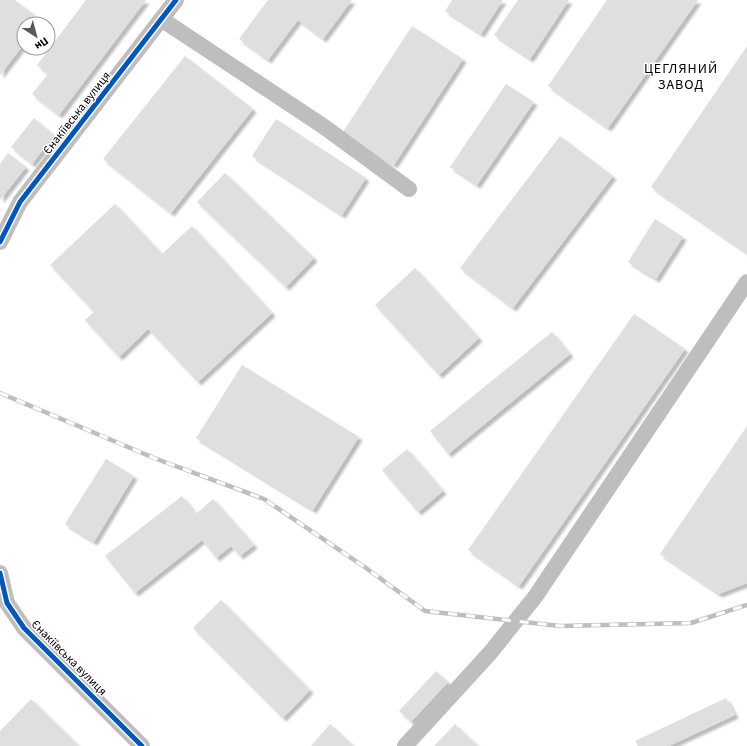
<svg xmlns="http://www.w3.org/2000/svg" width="747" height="746" font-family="'Source Sans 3',sans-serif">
	<defs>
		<filter id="shadow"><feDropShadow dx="3.5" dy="3.5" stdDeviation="1" flood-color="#0004"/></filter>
	</defs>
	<rect width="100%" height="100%" fill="#fff"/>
	<!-- building -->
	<path fill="#dfdfdf" filter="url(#shadow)" d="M0 0H15L42 21 40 24H24V44L0 75Z
		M86 0H146L59 115 32 94 48 74 37 65Z
		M268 0H352L323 39 298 20 268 60 239 39Z
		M452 0H503L481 34 445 11Z
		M518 0H569L530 59 494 35Z
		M607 0H698L608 128 548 86Z
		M412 26 463 59 394 165 343 132Z
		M747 46V253L651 187Z
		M185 56 253 109 171 213 103 159Z
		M506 84 534 102 477 185 450 167Z
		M34 118 54 135 32 164 11 147Z
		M276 119 366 178 342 215 252 156Z
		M560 136 613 176 513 308 460 268Z
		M8 153 26 167 0 200V164Z
		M225 173 314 258 286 287 197 202Z
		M115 204 162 254 192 226 272 313 198 382 148 329 119 357 85 320 94 312 50 265Z
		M655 219 683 237 656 279 628 262Z
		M415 268 479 338 439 375 375 305Z
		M634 314 685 349 519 586 468 550Z
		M552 332 570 354 448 454 430 431Z
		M242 365 359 437 313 510 196 438Z
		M747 426V583L719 594 660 554Z
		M407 449 443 491 418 512 382 470Z
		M106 459 134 476 94 542 65 524Z
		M182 496 196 514 213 499 254 545 240 556 231 546 216 558 202 540 135 593 105 556Z
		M221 600 310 690 283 718 193 628Z
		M436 671 448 682 411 722 399 711Z
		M726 698 735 715 669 746H638L635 741Z
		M31 699 79 746H0V731Z
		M330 724 354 746H311Z
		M455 724 478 746H434Z"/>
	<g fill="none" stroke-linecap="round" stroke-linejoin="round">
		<!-- minor -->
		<path stroke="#bebebe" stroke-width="16" d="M161 19 323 126 409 189
			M0 242 20 202 176 0
			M0 573 7 603 24 628 142 746
			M405 746 490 653 535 597 747 282"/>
		<defs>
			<path id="rail" d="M0 393 154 458 264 499 366 568 425 611 560 626 691 623 747 605"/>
		</defs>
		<!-- rail casing -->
		<use href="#rail" stroke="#bebebe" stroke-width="4.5"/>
		<!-- rail -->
		<use href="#rail" stroke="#fff" stroke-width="3" stroke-dasharray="9" stroke-linecap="butt"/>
		<defs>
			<path id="cycleway" d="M0 242 20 202 176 0
				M0 573 7 603 24 628 142 746"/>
		</defs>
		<!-- cycleway casing -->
		<use href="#cycleway" stroke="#fff" stroke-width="8"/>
		<!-- cycleway -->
		<use href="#cycleway" stroke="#0057b8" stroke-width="5"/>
	</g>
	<g text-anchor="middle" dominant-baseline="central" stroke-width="3" stroke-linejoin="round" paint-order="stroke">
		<!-- street labels -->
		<g font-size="12" fill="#000" stroke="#fff">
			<text transform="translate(77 113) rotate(-52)">Єнакіївська вулиця</text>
			<text transform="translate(69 658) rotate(45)">Єнакіївська вулиця</text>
		</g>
		<!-- quarter labels -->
		<g font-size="14" letter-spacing="1" fill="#000" stroke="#fff">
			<text x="681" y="69">ЦЕГЛЯНИЙ<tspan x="681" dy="16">ЗАВОД</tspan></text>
		</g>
	</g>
	<!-- north arrow -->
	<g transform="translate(36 36) rotate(144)"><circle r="19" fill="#ffffff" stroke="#999999"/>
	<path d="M0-3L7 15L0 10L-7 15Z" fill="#595959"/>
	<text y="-6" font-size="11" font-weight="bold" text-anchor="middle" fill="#000000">Пн</text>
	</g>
</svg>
